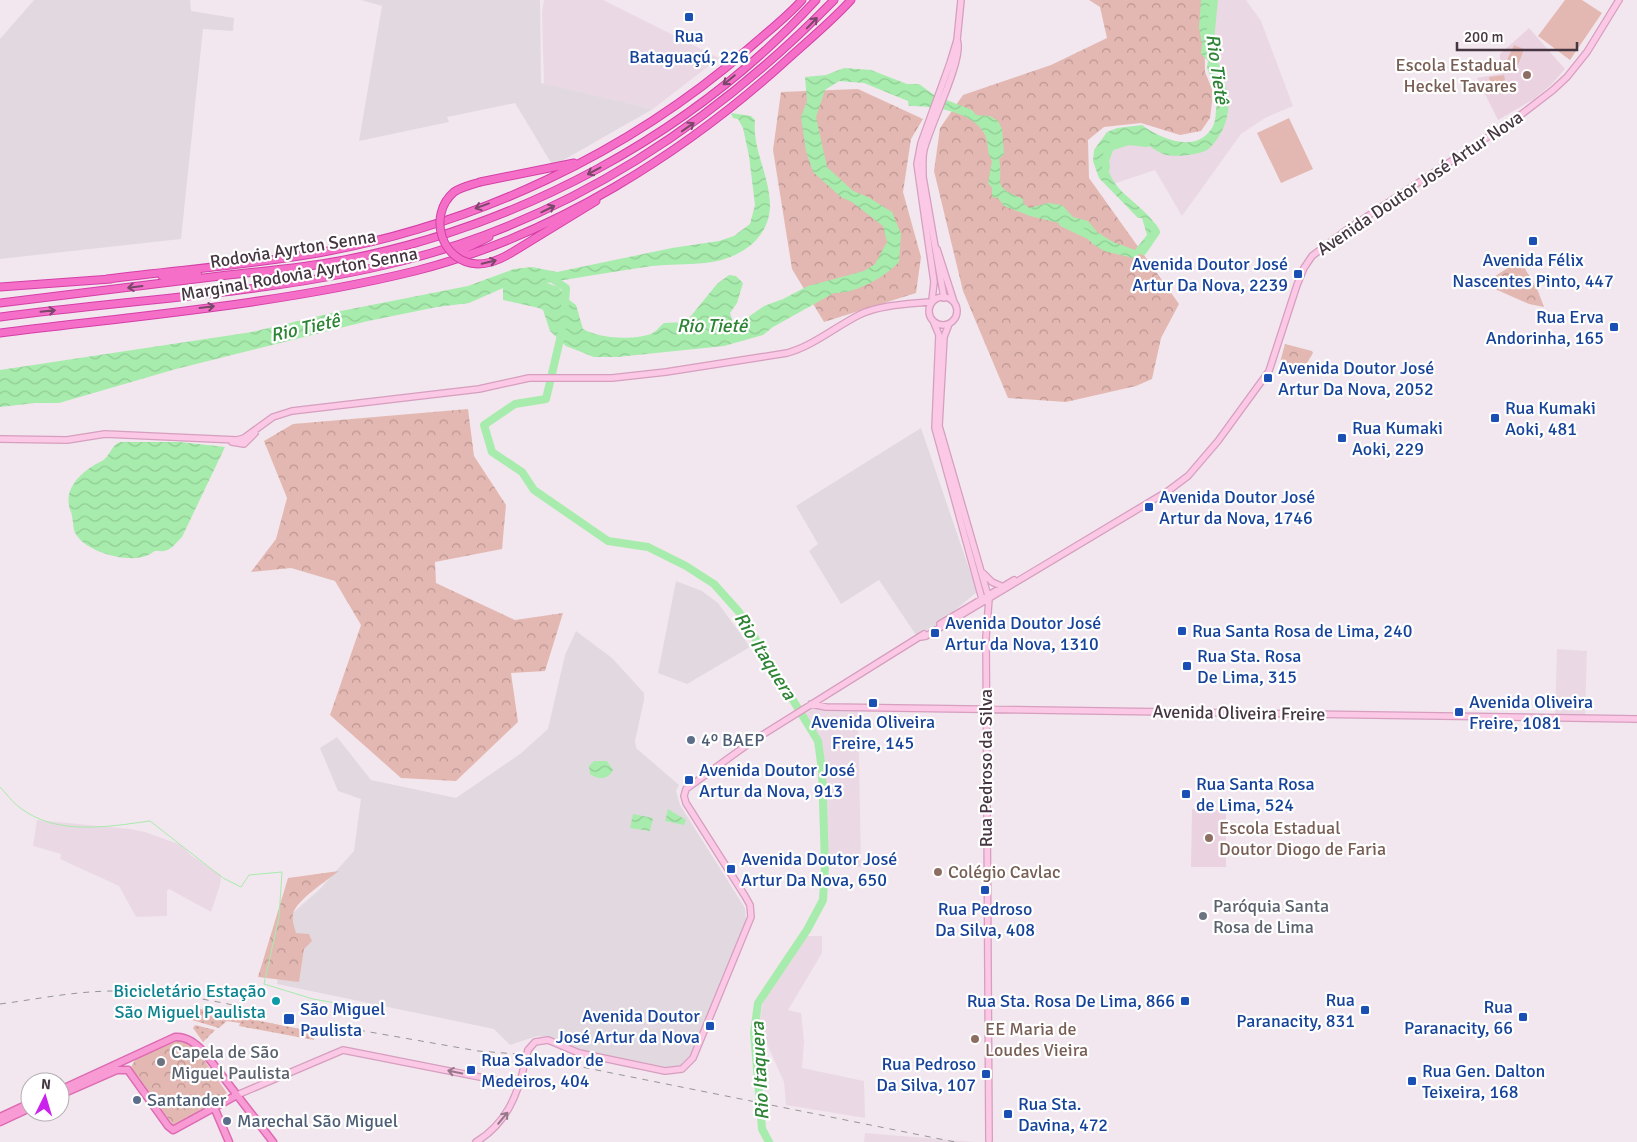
<svg xmlns="http://www.w3.org/2000/svg" width="1637" height="1142" font-family="Signika,sans-serif">
	<defs>
		<pattern id="grass-dots" width="8" height="8" patternUnits="userSpaceOnUse" patternTransform="scale(1.25)"><rect width="8" height="8" fill="#e4b8b2"/><path d="M2 2h.1M6 6h.1" fill="none" stroke="#bb9692" stroke-width="1.8" stroke-linecap="round"/></pattern>
		<pattern id="forest-crowns" width="20" height="18" patternUnits="userSpaceOnUse" patternTransform="scale(1.25)"><rect width="20" height="18" fill="#e4b8b2"/><path d="M2 6a3 3 0 1 1 6 0M12 15a3 3 0 1 1 6 0" fill="none" stroke="#bb9692"/></pattern>
		<pattern id="water-waves" width="16" height="10" patternUnits="userSpaceOnUse" patternTransform="scale(1.25)"><rect width="16" height="10" fill="#a7ecac"/><path d="M0 5q4-4 8 0t8 0" fill="none" stroke="#91cb95"/></pattern>
	</defs>
	<rect width="100%" height="100%" fill="#f2e7ee"/>
	<!-- residential -->
	<path fill="#ead9e4" d="M544 0H603L719 58 653 109 544 84 542 12Z
		M1210 0H1246L1261 21 1293 106 1265 118 1241 134 1182 216 1155 170 1113 184 1104 160 1108 143 1118 136 1166 150 1208 143 1224 108 1210 47Z
		M1557 649 1587 651 1585 716 1555 715Z
		M812 706H858L861 867H825L824 768 819 742 803 711Z
		M37 820 130 829 145 832 181 845 192 856 221 875 220 885 211 912 169 889 167 891V916L136 917 119 886 60 859 61 854 33 846Z
		M805 936H822V953L788 1010 801 1013 804 1041 802 1068 864 1081 865 1118 786 1105 784 1082 759 1026 764 996Z
		M865 1133 975 1142H864Z"/>
	<!-- industrial -->
	<path fill="#e2d9e0" d="M34 0H190L191 11 234 18 233 31 203 29 181 239 0 259V39Z
		M361 0H540L541 83 653 109 553 166 515 103 447 117 449 122 359 141 382 6Z
		M921 428 977 592 937 625 916 635 879 580 841 604 809 551 818 544 796 506Z
		M676 581 702 591 718 603 750 647 687 684 658 673Z
		M576 631 612 658 644 693V700L635 741 636 748 679 785 676 791 680 805 745 908 746 921 691 1056 684 1064 671 1068 581 1050 551 1037 537 1036 510 1045 494 1029 277 984 288 917 320 889 354 851 361 799 338 791 320 748 337 737 371 780 456 798 520 754 548 729 565 655Z"/>
	<!-- education -->
	<path fill="#ebd2e1" d="M1529 28 1565 69 1551 85 1534 99 1498 120 1477 78 1510 72 1515 67 1500 60V54Z
		M1192 809 1226 810V867H1191Z"/>
	<!-- grass -->
	<path fill="url(#grass-dots)" d="M196 1008 315 1032 314 1040 239 1026 240 1023 227 1021 219 1028 192 1020Z
		M195 1025 215 1030 203 1042 193 1028Z"/>
	<!-- forest -->
	<path fill="url(#forest-crowns)" d="M1089 0H1204L1205 72 1212 89V103L1210 118 1201 131 1180 135 1141 123 1104 127 1088 140 1089 178 1179 304 1161 338 1152 379 1136 386 1066 402 1008 398 963 291 934 171 940 128 963 95 1051 65 1107 38 1100 7Z
		M858 89 923 119 911 139 903 192 921 257 916 293 824 322 792 269 773 150 781 92Z
		M1520 260 1538 291 1544 307 1529 304 1486 285V282Z
		M1285 344 1312 351 1313 353 1307 363 1279 366Z
		M468 409 474 456 506 505 502 549 435 562 436 583 515 620 563 613 545 671 511 673 518 722 456 781 401 778 330 715 361 625 335 581 291 568 251 572 276 539 287 498 264 441 293 424Z
		M339 871C328 880 296 900 293 914 292 921 294 926 296 933L309 934 312 941 304 949 299 982 258 977 288 878Z
		M179 1040 195 1047 227 1093 177 1125H173L131 1069C133 1054 165 1041 179 1040Z"/>
	<!-- garden -->
	<path fill="#e4b8b2" d="M1565 0H1582L1602 13 1570 60 1538 36Z
		M1514 45 1524 49 1518 65 1507 60Z
		M1504 75 1506 85 1491 88 1489 77Z
		M1289 118 1313 169 1281 183 1257 133Z"/>
	<!-- water -->
	<path fill="url(#water-waves)" d="M1201 0H1211C1211 10 1209 21 1210 31 1213 58 1234 89 1227 117 1225 127 1216 144 1207 150 1198 155 1176 157 1166 155 1159 153 1155 149 1149 146 1136 139 1117 138 1107 150 1102 192 1142 199 1159 230L1150 242 1149 248 1133 258 1104 251 1093 244 1075 227 1030 216 1004 206 998 198 992 197V188L988 183 992 161C986 152 989 144 985 135 974 111 932 106 909 106L908 101 864 83 839 81 825 90 816 117 827 167 853 191 868 197 892 212 901 234 899 262C885 277 855 294 834 293L773 327 763 335 724 346 617 357H594L566 346 550 331 543 310 539 308 503 300V288L469 303 437 307 368 321 176 369 59 403H35L0 407V370L252 332 336 312 468 286 514 269 532 267 557 272 672 248 719 241 734 236 750 224 755 205 749 156 743 128 738 119 733 118 731 113 751 116 755 120C752 149 770 176 770 206 769 241 737 260 705 263 687 265 669 264 652 266 617 271 581 277 547 283L558 287 569 300 576 305 583 329C599 339 634 340 651 334 656 332 660 326 664 323L686 322 717 284 729 275 736 276 743 283 737 303 730 313 733 323 744 320 764 306 783 299 808 286 864 271 875 264 887 242 883 226 852 202 841 197 813 172 806 151 801 117 807 101 805 77 826 75 844 68 871 70 907 84H919L934 95 972 110 976 115 990 116 998 121 1002 129 1004 154 999 159C1001 167 1000 172 1000 180 999 191 1016 195 1023 199V203L1029 208 1048 203 1062 205 1073 217 1088 221 1097 232 1113 242 1135 250 1147 235 1142 218H1138L1099 178 1093 161 1094 150 1107 132 1117 128 1142 125C1161 139 1196 154 1212 128 1218 118 1214 107 1219 97L1207 68 1208 61 1201 54 1202 44 1199 27Z
		M120 442H180L225 447 182 537C176 543 171 550 164 551 160 552 156 549 153 552 137 566 90 554 78 537 72 530 74 525 72 516 72 513 69 509 69 505 65 486 85 469 100 462 110 458 110 446 120 442Z
		M594 761H607L613 770C608 780 598 780 590 774L589 766Z
		M668 809 686 820 684 825 665 821Z
		M633 814 653 818 650 831 630 828Z"/>
	<g fill="none" stroke-linecap="round" stroke-linejoin="round">
		<!-- stream -->
		<path stroke="#a7ecac" stroke-width="1" d="M0 787C6 793 12 802 19 807 56 836 106 827 150 821L223 878 241 887 249 875 282 872 279 917 264 984 313 999 381 1011"/>
		<!-- river -->
		<path stroke="#a7ecac" stroke-width="8" d="M1210 40 1214 0
			M1106 167 1105 161 1110 147 1129 141 1146 143
			M1063 223 1086 234
			M1143 251 1156 232 1153 227
			M548 276 566 288 565 304
			M562 331 546 399 515 404 484 425 492 452 522 472 534 490 608 541 648 547 686 566 714 584 739 612 818 741 822 770 825 866 823 900 807 930 758 1003 754 1033 762 1129 769 1142"/>
		<defs>
			<path id="secondary" d="M937 249 954 302
				M929 311a14 14 0 1 1 28 0a14 14 0 1 1-28 0Z
				M944 298 923 177C923 168 922 159 924 150 929 127 965 57 957 40
				M932 300 934 282 917 164 921 143 950 63 957 40 961 0
				M934 323 939 335 935 428 982 599
				M949 324 944 337 939 426 989 599 986 637 989 1140
				M0 439 67 440 105 434 237 440 244 438 273 417 292 411 479 389 529 378H612L666 372 787 353C813 346 835 327 859 315 879 305 908 304 930 302
				M232 442 244 444 255 433
				M983 573 992 582 1001 586
				M940 624 1014 580
				M921 637 926 636 1168 491 1188 476 1218 441 1269 371 1297 285 1304 268 1312 256 1348 229 1518 117 1553 90 1567 77 1587 52 1619 0
				M811 704 826 707 1637 719
				M528 1050 535 1042 548 1040 579 1053 665 1071 682 1069 693 1058 751 917 750 905 745 896 686 803 684 796 686 789 751 742 924 634
				M237 1095 343 1050 520 1085
				M476 1142C506 1124 518 1095 525 1062"/>
			<path id="primary" d="M128 1070 168 1126 173 1130 237 1095
				M60 1090 175 1037C187 1036 196 1044 204 1052L273 1142
				M60 1095 117 1070H128
				M214 1107 229 1142
				M0 1117 30 1103
				M0 1122 30 1108"/>
			<path id="highway" d="M480 182 574 163
				M456 253 489 237
				M511 253 596 201
				M162 276 198 275
				M107 279C177 270 248 265 318 253 475 225 627 154 748 49 766 33 786 18 802 0
				M0 287 111 279
				M0 303C76 294 152 285 228 275 265 271 303 268 339 261 519 227 692 135 816 0
				M0 317C134 299 270 294 402 261 569 219 715 122 834 0
				M0 333C137 316 281 304 415 271 553 236 685 153 789 58 810 39 832 21 851 0"/>
		</defs>
		<!-- secondary casing -->
		<use href="#secondary" stroke="#d69ebf" stroke-width="8"/>
		<!-- primary casing -->
		<use href="#primary" stroke="#dd6bb2" stroke-width="9"/>
		<!-- highway casing -->
		<use href="#highway" stroke="#d43fa7" stroke-width="9"/>
		<!-- secondary -->
		<use href="#secondary" stroke="#fbc8e5" stroke-width="5.5"/>
		<!-- primary -->
		<use href="#primary" stroke="#f89ad4" stroke-width="6"/>
		<!-- highway -->
		<use href="#highway" stroke="#f56fc8" stroke-width="7"/>
		<!-- rail -->
		<path stroke="#969696" stroke-width="1" stroke-dasharray="6 6" stroke-linecap="butt" d="M0 1004C38 999 76 991 115 991 155 991 195 997 233 1005
			M347 1028 478 1051 517 1054 955 1142"/>
		<defs>
			<path id="secondary-bridge" d="M525 1062 528 1050"/>
			<path id="highway-bridge" d="M480 182C471 185 461 187 454 192 427 215 441 263 478 264 490 264 501 259 511 253"/>
		</defs>
		<!-- secondary-bridge casing -->
		<use href="#secondary-bridge" stroke="#d69ebf" stroke-width="8" stroke-linecap="butt"/>
		<!-- highway-bridge casing -->
		<use href="#highway-bridge" stroke="#d43fa7" stroke-width="9" stroke-linecap="butt"/>
		<!-- secondary-bridge -->
		<use href="#secondary-bridge" stroke="#fbc8e5" stroke-width="5.5"/>
		<!-- highway-bridge -->
		<use href="#highway-bridge" stroke="#f56fc8" stroke-width="7"/>
	</g>
	<!-- one-way arrows -->
	<defs><path id="oneway-shaft" d="M-6 0H5M1.5-3L5.5 0L1.5 3" fill="none" stroke-width="1.6" stroke-linecap="round" stroke-linejoin="round" transform="scale(1.25)"/></defs>
	<g stroke="#7a476a">
		<use href="#oneway-shaft" transform="translate(812 23) rotate(-46)"/>
		<use href="#oneway-shaft" transform="translate(729 80) rotate(141)"/>
		<use href="#oneway-shaft" transform="translate(688 127) rotate(-35)"/>
		<use href="#oneway-shaft" transform="translate(594 171) rotate(152)"/>
		<use href="#oneway-shaft" transform="translate(482 206) rotate(160)"/>
		<use href="#oneway-shaft" transform="translate(548 209) rotate(-26)"/>
		<use href="#oneway-shaft" transform="translate(489 262) rotate(-13)"/>
		<use href="#oneway-shaft" transform="translate(135 287) rotate(173)"/>
		<use href="#oneway-shaft" transform="translate(207 307) rotate(-7)"/>
		<use href="#oneway-shaft" transform="translate(48 311) rotate(-6)"/>
	</g>
	<g stroke="#97788b">
		<use href="#oneway-shaft" transform="translate(455 1072) rotate(-168)"/>
		<use href="#oneway-shaft" transform="translate(503 1118) rotate(-50)"/>
	</g>
	<!-- markers -->
	<g fill="#1a4fb4" stroke="#fff" stroke-width="2">
		<rect x="684" y="12" width="10" height="10" rx="2.5"/>
		<rect x="1528" y="236" width="10" height="10" rx="2.5"/>
		<rect x="1293" y="269" width="10" height="10" rx="2.5"/>
		<rect x="1609" y="322" width="10" height="10" rx="2.5"/>
		<rect x="1263" y="373" width="10" height="10" rx="2.5"/>
		<rect x="1490" y="413" width="10" height="10" rx="2.5"/>
		<rect x="1337" y="433" width="10" height="10" rx="2.5"/>
		<rect x="1144" y="502" width="10" height="10" rx="2.5"/>
		<rect x="1177" y="626" width="10" height="10" rx="2.5"/>
		<rect x="930" y="628" width="10" height="10" rx="2.5"/>
		<rect x="1182" y="661" width="10" height="10" rx="2.5"/>
		<rect x="868" y="698" width="10" height="10" rx="2.5"/>
		<rect x="1454" y="707" width="10" height="10" rx="2.5"/>
		<rect x="684" y="775" width="10" height="10" rx="2.5"/>
		<rect x="1181" y="789" width="10" height="10" rx="2.5"/>
		<rect x="726" y="864" width="10" height="10" rx="2.5"/>
		<rect x="980" y="885" width="10" height="10" rx="2.5"/>
		<rect x="1180" y="996" width="10" height="10" rx="2.5"/>
		<rect x="1360" y="1005" width="10" height="10" rx="2.5"/>
		<rect x="1518" y="1012" width="10" height="10" rx="2.5"/>
		<rect x="283" y="1013" width="12" height="12" rx="2.5"/>
		<rect x="705" y="1021" width="10" height="10" rx="2.5"/>
		<rect x="466" y="1065" width="10" height="10" rx="2.5"/>
		<rect x="981" y="1069" width="10" height="10" rx="2.5"/>
		<rect x="1407" y="1076" width="10" height="10" rx="2.5"/>
		<rect x="1003" y="1109" width="10" height="10" rx="2.5"/>
	</g>
	<g fill="#8d6e63" stroke="#fff" stroke-width="2">
		<circle cx="1527" cy="75" r="5"/>
		<circle cx="1209" cy="838" r="5"/>
		<circle cx="938" cy="872" r="5"/>
		<circle cx="975" cy="1039" r="5"/>
	</g>
	<g fill="#5c6f8a" stroke="#fff" stroke-width="2">
		<circle cx="691" cy="740" r="5"/>
		<circle cx="137" cy="1100" r="5"/>
		<circle cx="227" cy="1121" r="5"/>
	</g>
	<g fill="#6b7280" stroke="#fff" stroke-width="2">
		<circle cx="1203" cy="916" r="5"/>
		<circle cx="161" cy="1062" r="5"/>
	</g>
	<circle fill="#0f9aa8" stroke="#fff" stroke-width="2" cx="276" cy="1001" r="5"/>
	<g text-anchor="middle" dominant-baseline="central" stroke-width="4.5" stroke-linejoin="round" paint-order="stroke">
		<!-- transit labels -->
		<g font-size="18" fill="#164399" stroke="#fff" text-anchor="start">
			<text x="689" y="36" text-anchor="middle">Rua<tspan x="689" dy="21">Bataguaçú, 226</tspan></text>
			<text x="1533" y="260" text-anchor="middle">Avenida Félix<tspan x="1533" dy="21">Nascentes Pinto, 447</tspan></text>
			<text x="1288" y="264" text-anchor="end">Avenida Doutor José<tspan x="1288" dy="21">Artur Da Nova, 2239</tspan></text>
			<text x="1604" y="317" text-anchor="end">Rua Erva<tspan x="1604" dy="21">Andorinha, 165</tspan></text>
			<text x="1278" y="368">Avenida Doutor José<tspan x="1278" dy="21">Artur Da Nova, 2052</tspan></text>
			<text x="1505" y="408">Rua Kumaki<tspan x="1505" dy="21">Aoki, 481</tspan></text>
			<text x="1352" y="428">Rua Kumaki<tspan x="1352" dy="21">Aoki, 229</tspan></text>
			<text x="1159" y="497">Avenida Doutor José<tspan x="1159" dy="21">Artur da Nova, 1746</tspan></text>
			<text x="945" y="623">Avenida Doutor José<tspan x="945" dy="21">Artur da Nova, 1310</tspan></text>
			<text x="1192" y="631">Rua Santa Rosa de Lima, 240</text>
			<text x="1197" y="656">Rua Sta. Rosa<tspan x="1197" dy="21">De Lima, 315</tspan></text>
			<text x="1469" y="702">Avenida Oliveira<tspan x="1469" dy="21">Freire, 1081</tspan></text>
			<text x="873" y="722" text-anchor="middle">Avenida Oliveira<tspan x="873" dy="21">Freire, 145</tspan></text>
			<text x="699" y="770">Avenida Doutor José<tspan x="699" dy="21">Artur da Nova, 913</tspan></text>
			<text x="1196" y="784">Rua Santa Rosa<tspan x="1196" dy="21">de Lima, 524</tspan></text>
			<text x="741" y="859">Avenida Doutor José<tspan x="741" dy="21">Artur Da Nova, 650</tspan></text>
			<text x="985" y="909" text-anchor="middle">Rua Pedroso<tspan x="985" dy="21">Da Silva, 408</tspan></text>
			<text x="1355" y="1000" text-anchor="end">Rua<tspan x="1355" dy="21">Paranacity, 831</tspan></text>
			<text x="1175" y="1001" text-anchor="end">Rua Sta. Rosa De Lima, 866</text>
			<text x="1513" y="1007" text-anchor="end">Rua<tspan x="1513" dy="21">Paranacity, 66</tspan></text>
			<text x="300" y="1009">São Miguel<tspan x="300" dy="21">Paulista</tspan></text>
			<text x="700" y="1016" text-anchor="end">Avenida Doutor<tspan x="700" dy="21">José Artur da Nova</tspan></text>
			<text x="481" y="1060">Rua Salvador de<tspan x="481" dy="21">Medeiros, 404</tspan></text>
			<text x="976" y="1064" text-anchor="end">Rua Pedroso<tspan x="976" dy="21">Da Silva, 107</tspan></text>
			<text x="1422" y="1071">Rua Gen. Dalton<tspan x="1422" dy="21">Teixeira, 168</tspan></text>
			<text x="1018" y="1104">Rua Sta.<tspan x="1018" dy="21">Davina, 472</tspan></text>
		</g>
		<!-- education labels -->
		<g font-size="18" fill="#785e54" stroke="#fff" text-anchor="start">
			<text x="1517" y="65" text-anchor="end">Escola Estadual<tspan x="1517" dy="21">Heckel Tavares</tspan></text>
			<text x="1219" y="828">Escola Estadual<tspan x="1219" dy="21">Doutor Diogo de Faria</tspan></text>
			<text x="948" y="872">Colégio Cavlac</text>
			<text x="985" y="1029">EE Maria de<tspan x="985" dy="21">Loudes Vieira</tspan></text>
		</g>
		<!-- street labels -->
		<g font-size="18" fill="#453641" stroke="#fff">
			<text transform="translate(1420 183) rotate(-34)">Avenida Doutor José Artur Nova</text>
			<text transform="translate(293 249) rotate(-9)">Rodovia Ayrton Senna</text>
			<text transform="translate(299 274) rotate(-10)">Marginal Rodovia Ayrton Senna</text>
			<text transform="translate(1239 713) rotate(1)">Avenida Oliveira Freire</text>
			<text transform="translate(986 768) rotate(-90)">Rua Pedroso da Silva</text>
		</g>
		<!-- service labels -->
		<g font-size="18" fill="#4e5e75" stroke="#fff" text-anchor="start">
			<text x="701" y="740">4º BAEP</text>
			<text x="147" y="1100">Santander</text>
			<text x="237" y="1121">Marechal São Miguel</text>
		</g>
		<!-- worship labels -->
		<g font-size="18" fill="#5b616d" stroke="#fff" text-anchor="start">
			<text x="1213" y="906">Paróquia Santa<tspan x="1213" dy="21">Rosa de Lima</tspan></text>
			<text x="171" y="1052">Capela de São<tspan x="171" dy="21">Miguel Paulista</tspan></text>
		</g>
		<!-- culture labels -->
		<g font-size="18" fill="#0d838f" stroke="#fff" text-anchor="end">
			<text x="266" y="991">Bicicletário Estação<tspan x="266" dy="21">São Miguel Paulista</tspan></text>
		</g>
		<!-- water labels -->
		<g font-size="19" font-style="italic" fill="#2d8435" stroke="#fff">
			<text transform="translate(1217 69) rotate(82)">Rio Tietê</text>
			<text x="712" y="326">Rio Tietê</text>
			<text transform="translate(305 328) rotate(-13)">Rio Tietê</text>
			<text transform="translate(765 656) rotate(58)">Rio Itaquera</text>
			<text transform="translate(760 1071) rotate(-93)">Rio Itaquera</text>
		</g>
	</g>
	<!-- north arrow -->
	<g transform="translate(45 1097) rotate(5)"><circle r="24" fill="#ffffff" stroke="#b5afb3"/>
	<path d="M0-4L9 19L0 12L-9 19Z" fill="#c923ed"/>
	<text y="-8" font-size="14" font-weight="bold" text-anchor="middle" fill="#453641">N</text>
	</g>
	<!-- scale -->
	<path d="M1457 42v8h120v-8" fill="none" stroke="#453641" stroke-width="2.5"/>
	<text x="1464" y="42" font-size="15" fill="#453641" stroke="#ffffff" stroke-width="4" paint-order="stroke">200 m</text>
</svg>
